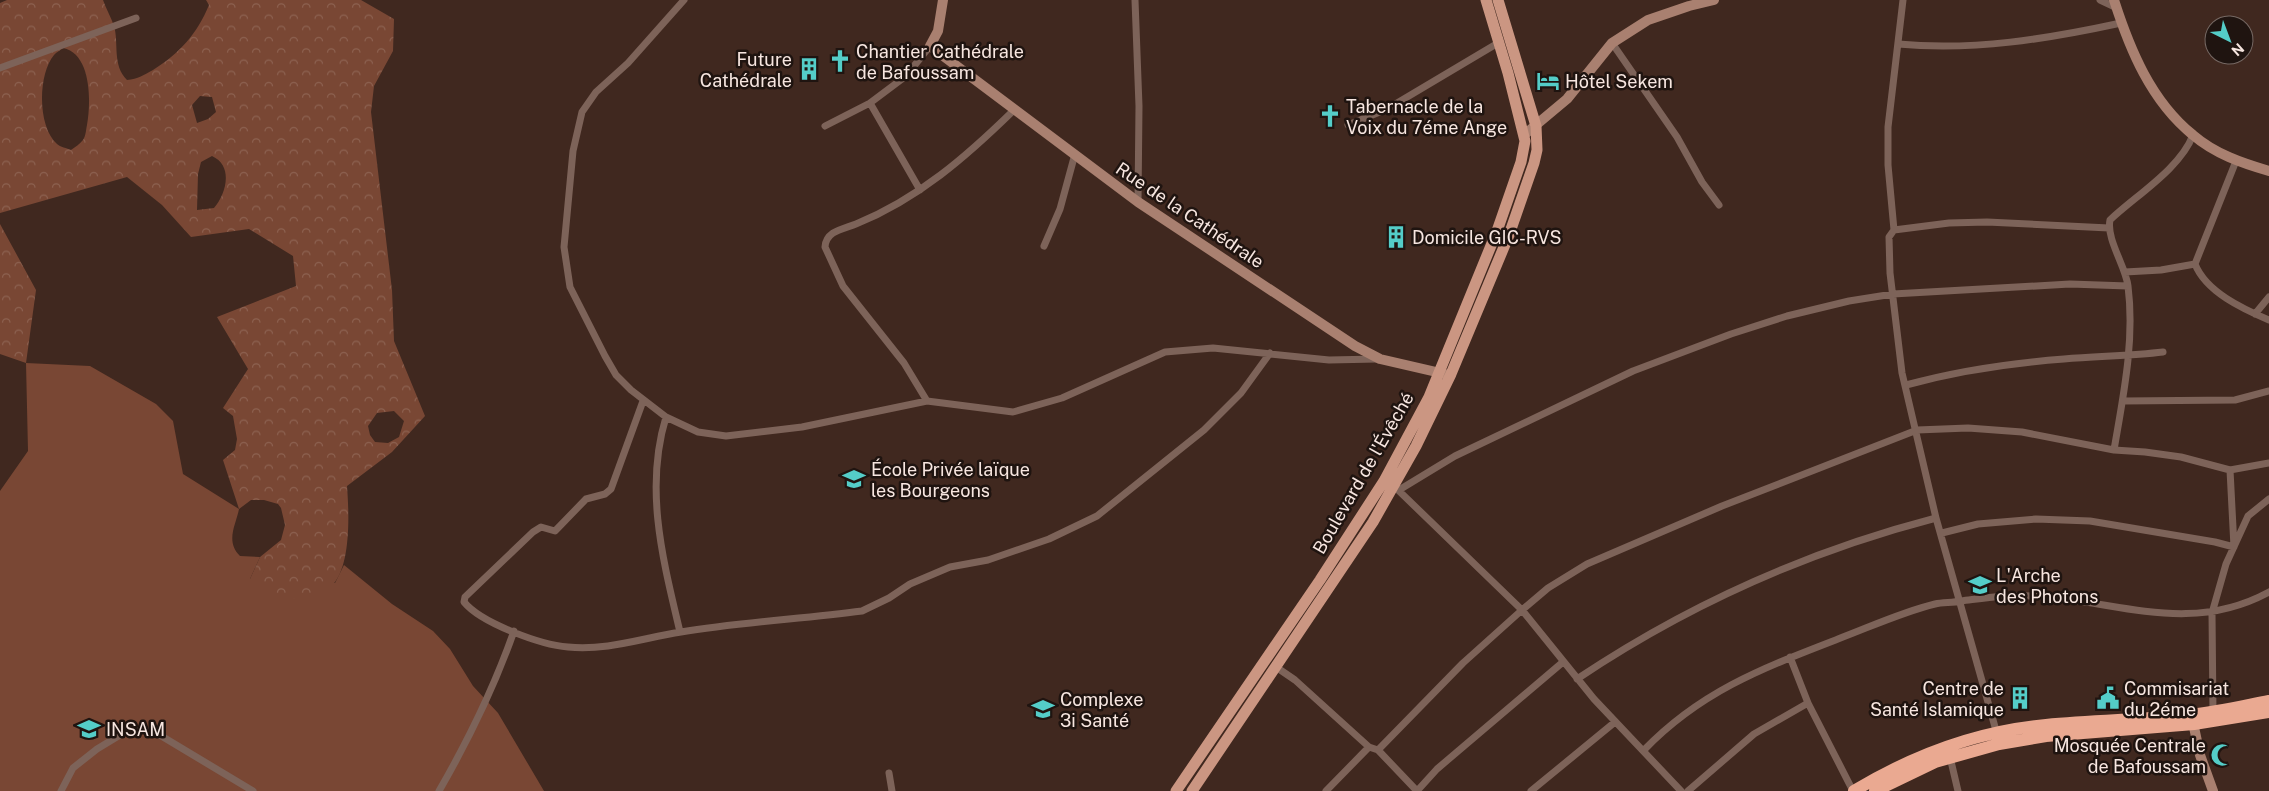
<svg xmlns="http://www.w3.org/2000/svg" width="2269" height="791" font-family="'Public Sans',sans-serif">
	<defs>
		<pattern id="forest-crowns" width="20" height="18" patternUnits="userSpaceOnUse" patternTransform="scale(1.25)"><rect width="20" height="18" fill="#794734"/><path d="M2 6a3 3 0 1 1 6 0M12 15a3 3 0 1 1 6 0" fill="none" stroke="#8d6251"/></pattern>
	</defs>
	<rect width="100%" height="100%" fill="#40281f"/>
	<!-- green -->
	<path fill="#794734" d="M26 363 90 366 156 404 173 421 183 474 239 509C236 525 225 541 240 556L260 557 250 579 335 583 344 565 392 604 433 631 450 649 473 686 498 713 544 791H0V491L28 451Z"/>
	<!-- forest -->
	<path fill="url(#forest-crowns)" fill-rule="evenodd" d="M7 0H103C106 9 111 17 114 26 119 43 112 65 127 80 138 79 144 75 153 70 180 53 197 34 209 5L206 0H361L394 19 393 51 374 86 371 112 392 290 394 341 425 416 392 452 347 486C349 512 351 561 335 582 330 589 318 595 311 601L274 596 250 579 260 557 281 540 285 525 281 508 278 504 264 500H251L239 509 223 460 235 450 237 439 233 416 223 408 248 369 217 317 296 286 293 256 249 229 191 237 162 205 127 177 0 213V3ZM63 48C92 54 91 103 87 125 86 129 86 136 83 140 80 144 75 147 71 150 67 148 60 147 57 144 37 126 38 74 54 55 56 52 61 50 63 48ZM200 96 212 97 216 112 208 119 197 123 192 105ZM212 156C234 166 226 194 214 208L197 210 198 174 201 162ZM394 411 404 421 399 437 388 443 375 442 370 435 368 426 377 413Z
		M0 224 36 290 26 363 0 354Z"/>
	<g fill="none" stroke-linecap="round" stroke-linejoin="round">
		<!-- street -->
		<path stroke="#7d6359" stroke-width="7" d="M684 0 628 63 596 92 582 112 573 151 564 247 570 287 605 356 616 375 631 390 666 417 698 432 726 436 802 427 927 401 1013 412 1062 398 1165 352 1213 348 1329 360 1377 359
			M1135 0 1139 106 1138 202
			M2100 0 2117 8
			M1612 43 1677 137 1702 182 1719 205
			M1898 44C1974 51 2047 39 2121 23
			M0 68 136 18
			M870 103 920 190
			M1348 125 1387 109 1498 43
			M825 126 870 103 906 76 930 46
			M2236 161 2195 264C2206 292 2243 309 2269 320
			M1894 230 1888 165V127L1903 0
			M1044 246 1060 209 1075 154
			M2125 272 2161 270 2195 264
			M2255 314 2269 297
			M1906 385C1957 371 2011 363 2064 359 2097 356 2130 356 2163 352
			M643 401 611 489 605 494 586 499 555 531 541 527 533 532 465 597 464 602C481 623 541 645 568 647 606 651 643 638 681 632 741 622 802 619 862 611L889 598 910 584 950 567 988 560 1049 539 1097 516 1204 430 1241 393 1270 353
			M927 401 904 363 843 286 825 247C826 231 843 229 856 224 918 199 967 156 1014 110
			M2123 401 2235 400 2269 391
			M666 417C644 489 663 560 680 632
			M2114 450C2123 397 2135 341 2128 286 2126 267 2106 239 2110 220 2135 196 2180 169 2193 135
			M1397 489 1522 610 1594 699 1681 791
			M1399 490 1455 456 1633 371 1731 334 1787 316 1849 301 1893 294 2070 284 2128 286
			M1942 533 1978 524 2036 519 2090 521 2215 542 2234 547 2230 470
			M1790 657 1808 703 1853 791
			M1276 667 1295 680 1369 747 1378 750 1417 791
			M1577 679C1686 606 1809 551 1936 518
			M2213 714 2212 613 2226 564 2248 516 2269 499
			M1997 734 1936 518 1902 373 1890 273 1889 237 1894 230 1949 223 1987 222 2109 228
			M1378 750 1463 663 1522 610 1548 588 1587 564 1722 506 1917 430 1968 428 2022 432 2114 450 2145 452 2181 457 2230 470 2269 463
			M1644 750C1701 691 1763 668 1838 639 1870 627 1902 612 1935 604 1943 602 1952 603 1961 601 1985 598 2008 594 2032 596 2116 600 2188 636 2269 592
			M1950 757 1958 791
			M889 773 892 791
			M61 791 73 768 97 749 125 732 141 729 158 734 253 791
			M439 791C469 739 494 688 514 631
			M1326 791 1369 747
			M1417 791 1437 769 1563 662
			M1531 791 1615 722
			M1688 791 1754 734 1808 703"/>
		<!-- secondary -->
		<path stroke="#a98070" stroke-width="10" d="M943 0 938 31 930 46 1138 202 1355 346 1380 359 1445 374
			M2114 0C2130 50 2151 101 2193 135 2215 154 2242 163 2269 171
			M1524 135 1567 99 1612 43 1648 20 1689 6 1714 0
			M2192 718 2200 755 2213 791"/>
		<!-- primary -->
		<path stroke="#cb9682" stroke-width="11" d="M1176 791 1320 580 1384 481 1429 397 1497 231 1521 162 1525 141 1508 73 1486 0
			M1192 791 1373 522 1416 446 1451 374 1509 235 1534 163 1537 150 1536 126 1498 0"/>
		<!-- highway -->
		<path stroke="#eaa991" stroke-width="12" d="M1854 791C1912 756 1978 731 2046 725 2094 720 2143 720 2190 715 2217 712 2243 706 2269 701
			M1875 791 1935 762 1999 744 2046 736 2194 724 2269 712"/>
	</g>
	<!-- icons -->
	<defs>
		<symbol id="church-bare" viewBox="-9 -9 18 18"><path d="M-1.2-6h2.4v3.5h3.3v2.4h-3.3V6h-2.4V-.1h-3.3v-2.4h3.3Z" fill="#54cdc8" stroke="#1f1410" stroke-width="2.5" paint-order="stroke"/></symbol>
		<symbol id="building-bare" viewBox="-9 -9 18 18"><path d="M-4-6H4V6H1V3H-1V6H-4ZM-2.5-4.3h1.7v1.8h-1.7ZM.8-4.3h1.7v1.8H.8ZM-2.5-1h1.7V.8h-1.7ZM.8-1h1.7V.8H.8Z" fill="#54cdc8" stroke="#1f1410" stroke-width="2.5" paint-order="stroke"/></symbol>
		<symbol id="hotel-bare" viewBox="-9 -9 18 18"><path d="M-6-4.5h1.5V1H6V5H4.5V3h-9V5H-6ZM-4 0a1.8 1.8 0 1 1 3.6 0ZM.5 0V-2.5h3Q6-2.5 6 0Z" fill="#54cdc8" stroke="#1f1410" stroke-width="2.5" paint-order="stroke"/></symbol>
		<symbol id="school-bare" viewBox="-9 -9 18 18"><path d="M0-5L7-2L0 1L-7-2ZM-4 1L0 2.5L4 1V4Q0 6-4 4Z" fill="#54cdc8" stroke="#1f1410" stroke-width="2.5" paint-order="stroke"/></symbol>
		<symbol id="civic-bare" viewBox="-9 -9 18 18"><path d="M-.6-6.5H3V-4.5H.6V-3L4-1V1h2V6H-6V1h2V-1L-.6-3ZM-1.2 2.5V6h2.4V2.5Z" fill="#54cdc8" stroke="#1f1410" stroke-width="2.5" paint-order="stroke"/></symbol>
		<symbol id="university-bare" viewBox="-9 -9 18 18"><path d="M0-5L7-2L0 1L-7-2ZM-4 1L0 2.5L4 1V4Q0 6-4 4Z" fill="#54cdc8" stroke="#1f1410" stroke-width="2.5" paint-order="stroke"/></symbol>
		<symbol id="mosque-bare" viewBox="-9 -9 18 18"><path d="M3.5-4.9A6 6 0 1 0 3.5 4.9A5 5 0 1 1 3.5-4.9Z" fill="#54cdc8" stroke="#1f1410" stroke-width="2.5" paint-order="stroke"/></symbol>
	</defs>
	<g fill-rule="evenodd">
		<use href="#church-bare" x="824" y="45" width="32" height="32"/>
		<use href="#building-bare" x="793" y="53" width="32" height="32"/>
		<use href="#hotel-bare" x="1532" y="65" width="32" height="32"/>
		<use href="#church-bare" x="1314" y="100" width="32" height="32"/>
		<use href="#building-bare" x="1380" y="221" width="32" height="32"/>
		<use href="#school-bare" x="838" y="463" width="32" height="32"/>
		<use href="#school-bare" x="1964" y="569" width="32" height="32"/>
		<use href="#building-bare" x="2004" y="682" width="32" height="32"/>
		<use href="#civic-bare" x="2092" y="682" width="32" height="32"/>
		<use href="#university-bare" x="1027" y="693" width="32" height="32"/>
		<use href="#university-bare" x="73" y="713" width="32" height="32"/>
		<use href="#mosque-bare" x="2206" y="739" width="32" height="32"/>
	</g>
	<g text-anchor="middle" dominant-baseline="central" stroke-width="5" stroke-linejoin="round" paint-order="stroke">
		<!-- poi labels -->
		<g font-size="18" fill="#f7e6e0" stroke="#1f1410" text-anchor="start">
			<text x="856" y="51">Chantier Cathédrale<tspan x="856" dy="21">de Bafoussam</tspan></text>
			<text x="792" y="59" text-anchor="end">Future<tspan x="792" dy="21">Cathédrale</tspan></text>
			<text x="1565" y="81">Hôtel Sekem</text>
			<text x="1346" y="106">Tabernacle de la<tspan x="1346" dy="21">Voix du 7éme Ange</tspan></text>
			<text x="1412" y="237">Domicile GIC-RVS</text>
			<text x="871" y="469">École Privée laïque<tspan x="871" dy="21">les Bourgeons</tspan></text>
			<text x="1996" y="575">L'Arche<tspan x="1996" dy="21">des Photons</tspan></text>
			<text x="2004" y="688" text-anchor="end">Centre de<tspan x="2004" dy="21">Santé Islamique</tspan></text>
			<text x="2124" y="688">Commisariat<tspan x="2124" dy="21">du 2éme</tspan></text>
			<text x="1060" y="699">Complexe<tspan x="1060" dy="21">3i Santé</tspan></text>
			<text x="106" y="729">INSAM</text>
			<text x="2206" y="745" text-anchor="end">Mosquée Centrale<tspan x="2206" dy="21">de Bafoussam</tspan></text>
		</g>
		<!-- street labels -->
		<g font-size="18" fill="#f7e6e0" stroke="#1f1410">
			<text transform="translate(1190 215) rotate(34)">Rue de la Cathédrale</text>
			<text transform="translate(1363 473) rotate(-60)">Boulevard de l'Évêché</text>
		</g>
	</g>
	<!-- north arrow -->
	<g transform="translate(2229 40) rotate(138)"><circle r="24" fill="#1f1410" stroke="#756863"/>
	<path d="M0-4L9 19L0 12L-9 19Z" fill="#54cdc8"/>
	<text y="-8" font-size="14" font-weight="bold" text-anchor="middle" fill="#f7e6e0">N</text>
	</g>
</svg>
